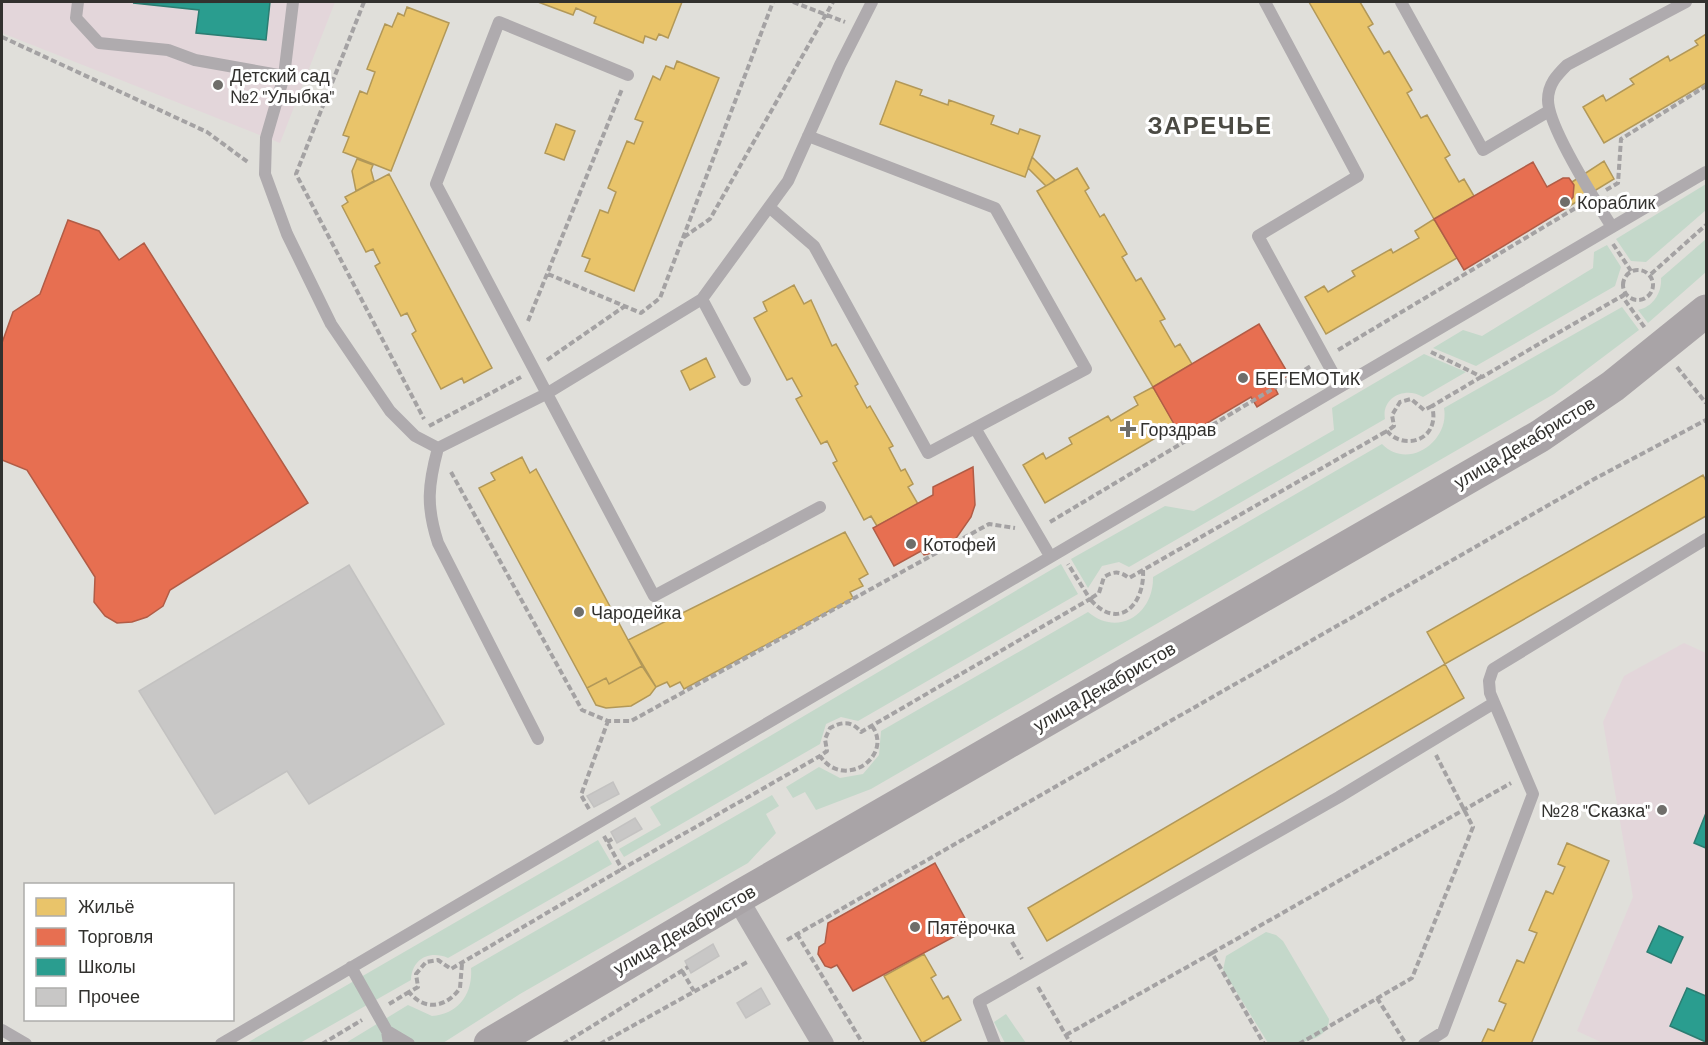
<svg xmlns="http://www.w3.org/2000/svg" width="1708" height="1045" font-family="Barlow,sans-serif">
	<rect width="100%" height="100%" fill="#e0dfda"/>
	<!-- education -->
	<path fill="#e3d6da" d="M2 2H335L280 143 2 33Z
		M1684 643 1706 653V1043H1603L1577 1031 1633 897 1603 722 1624 676Z"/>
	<!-- green -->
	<path fill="#c4d8ca" d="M1706 184V210L1646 262 1631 261 1616 239Z
		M1706 239V272L1648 323 1638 310C1653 307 1662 293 1661 278Z
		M1607 245 1621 267 1615 286 1476 366 1433 348 1463 330 1482 336 1593 268 1594 252Z
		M1622 307 1639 330 1554 394 871 789 816 810 805 792 793 798 786 787 819 767 840 778 863 774 879 755 881 731 1088 612C1119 638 1154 613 1153 577L1382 444C1408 471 1450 441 1444 408Z
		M1424 354 1466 372 1423 397C1406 386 1381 397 1385 419L1129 567 1119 562 1102 566 1088 588 1071 559 1165 506 1194 511 1334 430 1332 408Z
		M1061 564 1078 594 858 721 841 717 826 724 820 744 624 857 619 849 661 825 650 807Z
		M772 795 779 806 766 814 776 833 748 863 520 994 443 1043 344 1044 408 1005 432 1016C459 1014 473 993 471 968Z
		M598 840 612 864 448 958C429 950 412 959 411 980L300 1043 245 1044Z
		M1266 932 1276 935 1283 941 1329 1019C1329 1045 1286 1044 1268 1043L1223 970 1226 956Z
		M1006 1014 1026 1043H1005L994 1022Z"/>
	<!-- homes -->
	<path fill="#e9c46a" stroke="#b29858" stroke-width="1.5" d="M538 2H682L668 38 659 34 656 40 645 36 643 43 594 23 596 17 576 8 573 15Z
		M1309 2H1360L1373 24 1368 27 1384 54 1389 51 1412 90 1407 93 1421 118 1427 115 1450 155 1445 158 1459 182 1464 179 1474 196 1434 219Z
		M407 7 449 23 391 171 343 152 349 137 343 135 360 91 367 94 375 72 367 69 385 24 392 27 398 13 404 16Z
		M1706 34V83L1604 143 1583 107 1603 95 1606 101 1634 84 1630 79 1668 56 1670 61 1698 45 1695 41Z
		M677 61 719 78 634 291 585 271 590 259 582 256 600 210 608 213 616 192 608 188 627 141 634 144 643 122 635 119 653 76 660 80 666 66 674 69Z
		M896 81 922 90 920 95 948 105 949 100 994 116 991 124 1018 134 1020 129 1040 136 1025 177 880 124Z
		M556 124 575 131 564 160 545 153Z
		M1032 157 1055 180 1046 186 1028 168Z
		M357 159 373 165 371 170 374 181 356 191 352 171Z
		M1604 161 1614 179 1563 210 1573 197 1572 182Z
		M1077 168 1089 188 1085 191 1100 217 1104 214 1127 254 1122 257 1136 281 1141 278 1165 319 1160 321 1175 347 1180 344 1192 364 1153 387 1037 191Z
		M389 174 492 368 464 383 462 378 441 389 412 334 416 331 407 313 401 316 375 266 380 263 373 249 366 252 342 206 348 202 345 197Z
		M1434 219 1457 258 1326 334 1305 297 1324 286 1328 292 1355 276 1352 271 1391 249 1393 253 1419 238 1415 231Z
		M794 285 804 304 811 300 832 346 836 344 858 384 855 386 867 408 870 406 893 446 889 448 901 471 905 469 913 484 908 487 918 504 877 526 871 516 864 520 833 463 837 461 827 441 821 444 796 399 802 396 792 378 787 380 754 318 767 311 763 302Z
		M706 358 715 377 690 390 681 371Z
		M1153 387 1176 426 1045 503 1023 465 1043 453 1046 459 1072 444 1069 438 1108 416 1111 421 1138 405 1134 397Z
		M522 457 530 473 536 469 642 666 609 684 606 678 587 688 479 488 495 480 491 473Z
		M1703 475 1706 481V516L1445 664 1427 632Z
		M845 532 868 574 859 579 863 586 850 592 853 598 684 689 680 682 670 687 667 682 656 687 628 640Z
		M1445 664 1464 698 1047 941 1028 908Z
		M642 666 656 687 650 695 631 706 606 708 596 705 587 688 606 678 609 684Z
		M1567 843 1609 861 1531 1044H1481L1488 1029 1494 1031 1506 1004 1499 1001 1517 960 1524 963 1537 933 1529 930 1546 891 1553 894 1565 867 1558 864Z
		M924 954 936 975 931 978 943 999 948 996 961 1020 922 1043 884 976Z"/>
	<!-- shops -->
	<path fill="#e76f51" stroke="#b15c46" stroke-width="1.5" d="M1533 162 1547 187 1563 178H1569L1574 185 1573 197 1563 210 1464 270 1434 219Z
		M68 220 99 231 119 260 144 243 308 503 170 590 163 606 147 617 132 622 117 623 105 616 94 602 95 577 27 470 2 460V343L13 312 40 294Z
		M1259 324 1289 375 1273 384 1278 394 1257 407 1251 397 1182 438 1153 387Z
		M973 467 975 505 971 517 957 537 948 546 928 554 924 555 921 551 894 566 873 528 933 495V487Z
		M935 863 967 922 958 927 961 933 853 991 837 965 831 968 825 966 818 954 819 947 825 943 828 923Z"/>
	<!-- schools -->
	<path fill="#2a9d8f" stroke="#2c7d72" stroke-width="1.5" d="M270 2 266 40 196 33 199 10 133 3Z
		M1706 813V848L1694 843Z
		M1659 926 1683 937 1671 963 1647 952Z
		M1687 988 1706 996V1042L1670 1026Z"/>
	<!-- building -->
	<path fill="#c8c7c6" stroke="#c3c2c1" stroke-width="1.5" d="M349 565 444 724 309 804 287 771 215 814 139 691Z
		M613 782 619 794 594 807 587 796Z
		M635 818 642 829 617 843 611 832Z
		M713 944 719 956 691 973 685 961Z
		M761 988 770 1004 746 1018 737 1003Z"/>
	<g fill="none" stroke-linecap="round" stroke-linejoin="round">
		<!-- path -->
		<path stroke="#a4a2a3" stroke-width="4" stroke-dasharray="6 3" stroke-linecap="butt" d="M364 2 296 174 424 419
			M793 2 845 22
			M2 37 207 132 249 163
			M1606 190 1618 183 1621 139 1706 86
			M684 237 710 219 833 2
			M1613 244 1631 271
			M1623 285a15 15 0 1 1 30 0a15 15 0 1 1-30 0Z
			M548 274 641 313 660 298 773 2
			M1651 274 1706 225
			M1625 294 1622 296 1645 328
			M528 321 622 89
			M1338 350 1579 206
			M1431 352 1482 377 1622 296
			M547 360 625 306
			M1677 367 1706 403
			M1432 406 1424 410 1411 399 1400 402 1392 415 1394 426 1387 431C1400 447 1429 444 1433 421 1434 416 1433 410 1432 406L1481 377
			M429 426 521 377
			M451 472 582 710 608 721H631L989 524 1015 528
			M1050 522 1311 366
			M1143 570 1129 578C1120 571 1114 571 1104 577L1099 593 1090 599C1118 632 1145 605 1143 570L1387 431
			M872 726C894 756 844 791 820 756L827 751 825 739 830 728C843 721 852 721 861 732L1090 599 1068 564
			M589 809 581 795 608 721
			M604 836 622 869 820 756
			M607 842 614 838
			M797 934 863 1044
			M787 940 1596 478 1706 420
			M1012 942 1022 959
			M1212 953 1511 783
			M462 964 460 988C447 1007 425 1012 409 992L418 987 416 974 426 962 438 960 451 969 622 869
			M682 971 694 991
			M1038 987 1071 1044
			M1377 998 1406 1044
			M389 1004 409 992
			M1066 1035 1212 953 1264 1044
			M322 1044 362 1020
			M563 1044 688 967
			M600 1044 749 961
			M1299 1044 1412 978 1473 827 1436 755"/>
		<!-- lane -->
		<path stroke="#afabae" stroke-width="12" d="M78 2 76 18 99 43 168 50 195 60 284 76
			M293 2 284 76 266 138 265 174 287 234 331 324 390 411 415 436 438 448
			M1265 2 1358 176 1258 236 1340 386
			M1401 2 1483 150 1549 111
			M628 75 499 22 436 184 654 596 820 507
			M769 207 814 246 928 453 1086 369 995 208 808 136
			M1612 227C1596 202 1548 127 1548 100 1548 84 1557 75 1567 65L1686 2
			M702 299 745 380
			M975 428 1050 556
			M538 739 438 543C426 506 428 485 438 448L546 394 702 299 788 181 840 65 872 2
			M351 967 387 1031 389 1044
			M2 1030 26 1044
			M387 1031 409 1044
			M221 1044 1706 172
			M995 1044 979 1002 1339 797 1494 703
			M1424 1044 1443 1032 1533 794 1490 693 1489 681 1493 669 1706 539"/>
		<!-- street -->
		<path stroke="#afabae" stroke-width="22" d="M737 898 823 1044"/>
		<!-- primary -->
		<path stroke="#a9a4a7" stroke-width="33" d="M490 1044 737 898 1540 436 1613 386 1706 311"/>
	</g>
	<!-- markers -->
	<g fill="#6f6e6a" stroke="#fff" stroke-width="2">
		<circle cx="218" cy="85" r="6"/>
		<circle cx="1565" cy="202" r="6"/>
		<circle cx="1243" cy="378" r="6"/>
		<path d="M1125 420h6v6h6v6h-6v6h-6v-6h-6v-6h6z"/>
		<circle cx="911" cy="544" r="6"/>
		<circle cx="579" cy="612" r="6"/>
		<circle cx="1662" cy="810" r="6"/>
		<circle cx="915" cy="927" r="6"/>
	</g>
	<g text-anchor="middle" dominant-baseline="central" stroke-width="6" stroke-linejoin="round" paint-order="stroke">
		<!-- poi labels -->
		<g font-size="18" fill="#32312e" stroke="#fff" text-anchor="start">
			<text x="230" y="75">Детский сад<tspan x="230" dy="21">№2 "Улыбка"</tspan></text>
			<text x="1577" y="202">Кораблик</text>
			<text x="1255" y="378">БЕГЕМОТиК</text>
			<text x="1140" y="429">Горздрав</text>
			<text x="923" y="544">Котофей</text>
			<text x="591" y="612">Чародейка</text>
			<text x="1650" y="810" text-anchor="end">№28 "Сказка"</text>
			<text x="927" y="927">Пятёрочка</text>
		</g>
		<!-- street labels -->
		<g font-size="18" fill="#32312e" stroke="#fff">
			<text transform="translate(1524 442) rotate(-31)">улица Декабристов</text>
			<text transform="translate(1104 686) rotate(-30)">улица Декабристов</text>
			<text transform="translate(684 929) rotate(-30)">улица Декабристов</text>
		</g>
		<!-- district labels -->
		<g font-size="24" font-weight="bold" letter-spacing="1.5" fill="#4b4a43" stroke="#fff">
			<text x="1210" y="124">ЗАРЕЧЬЕ</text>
		</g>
	</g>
	<!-- border -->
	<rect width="1708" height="1045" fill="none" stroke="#32312e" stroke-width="6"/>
	<!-- legend -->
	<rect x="24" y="883" width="210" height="138" fill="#ffffff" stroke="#adadab" stroke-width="1.5"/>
	<rect x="36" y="898" width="30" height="18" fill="#e9c46a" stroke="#adadab" stroke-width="1.5"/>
	<text x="78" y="913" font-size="18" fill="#32312e">Жильё</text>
	<rect x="36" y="928" width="30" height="18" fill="#e76f51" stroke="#adadab" stroke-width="1.5"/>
	<text x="78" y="943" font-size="18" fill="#32312e">Торговля</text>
	<rect x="36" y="958" width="30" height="18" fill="#2a9d8f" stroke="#adadab" stroke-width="1.5"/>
	<text x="78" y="973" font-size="18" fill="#32312e">Школы</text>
	<rect x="36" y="988" width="30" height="18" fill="#c8c7c6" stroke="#adadab" stroke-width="1.5"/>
	<text x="78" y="1003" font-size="18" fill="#32312e">Прочее</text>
</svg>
